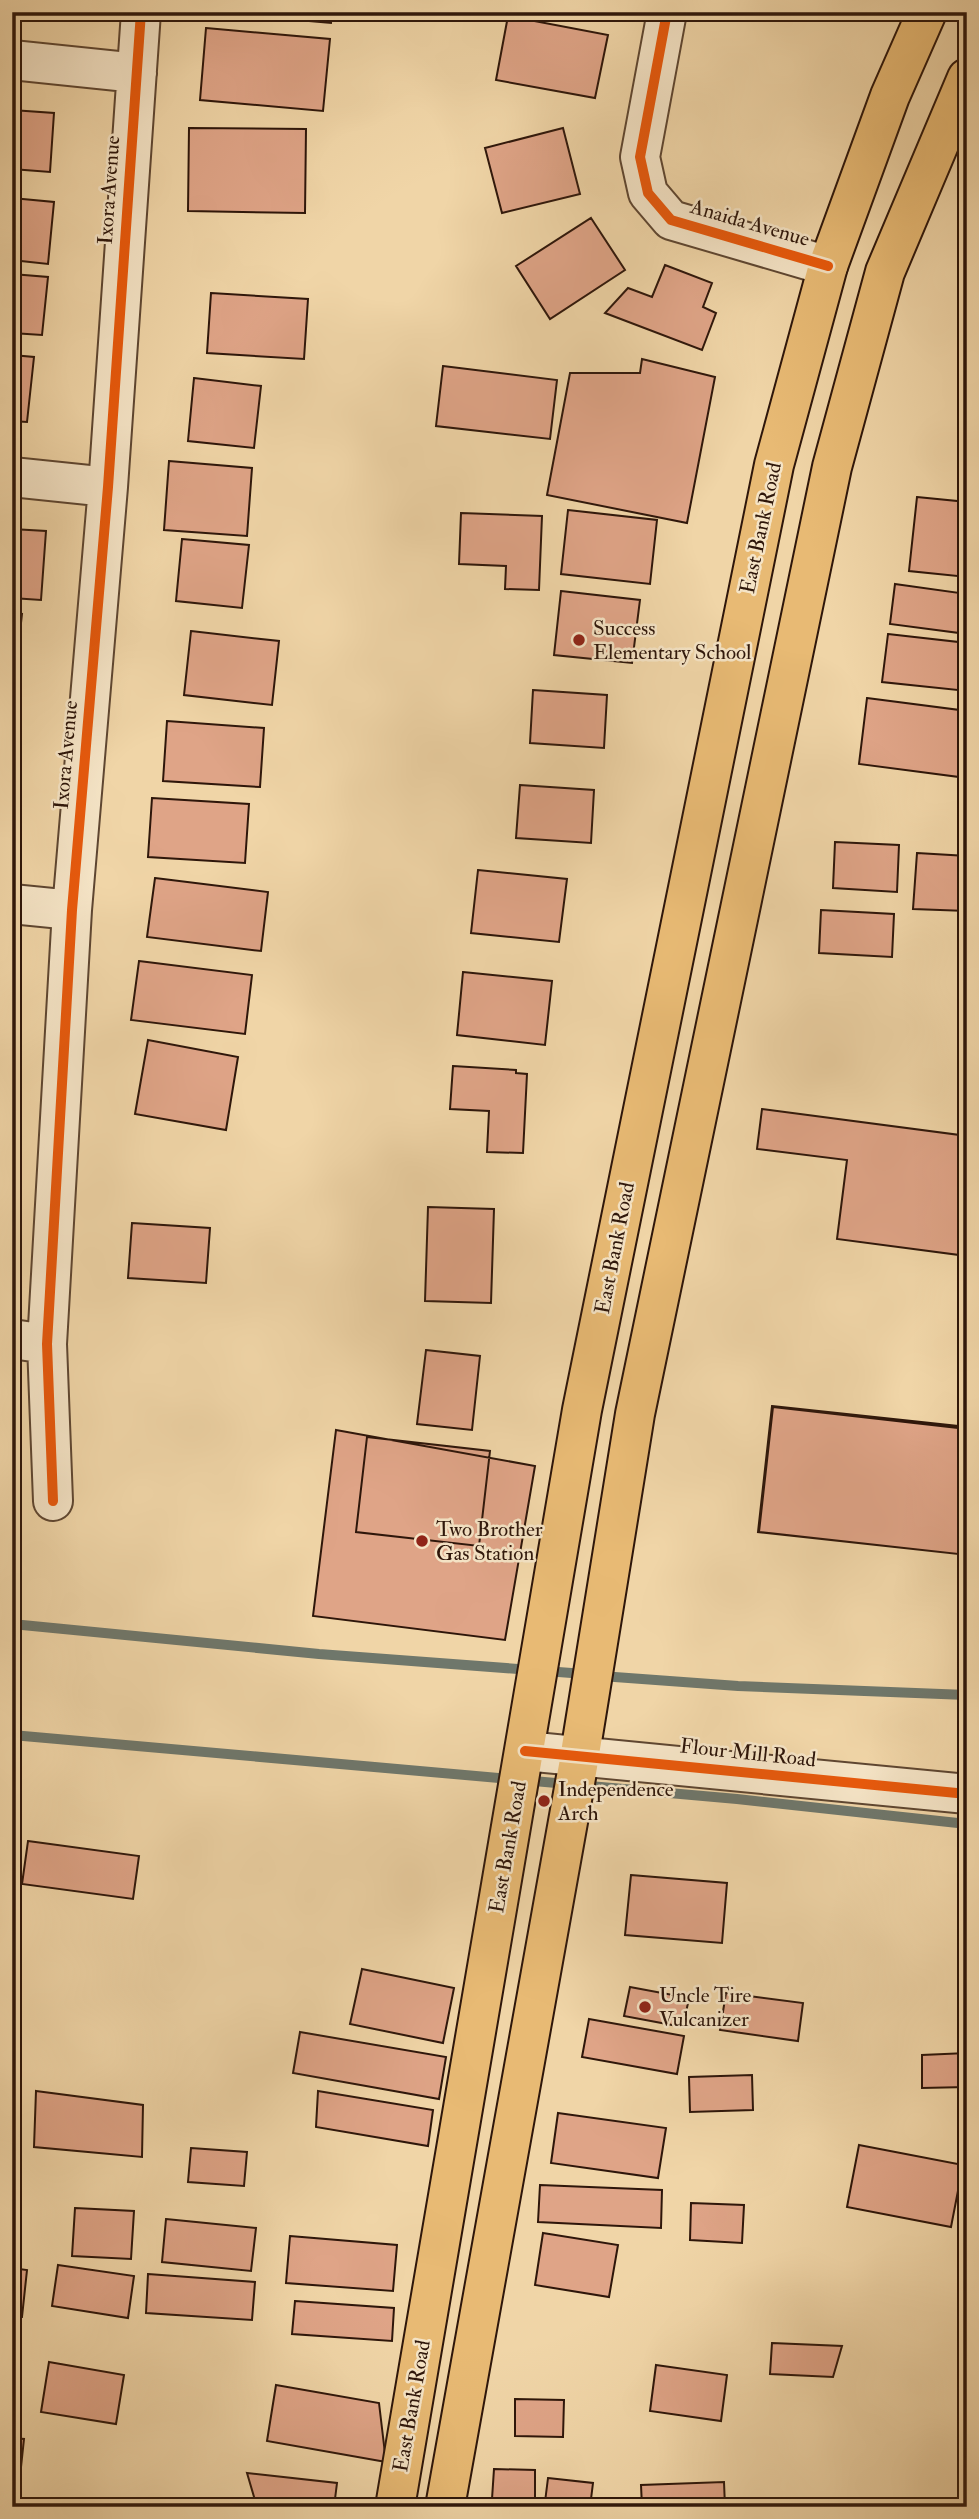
<svg xmlns="http://www.w3.org/2000/svg" width="979" height="2519" font-family="'IM FELL Double Pica',serif">
	<rect width="100%" height="100%" fill="#f0d5a7"/>
	<filter id="stains"><feTurbulence type="fractalNoise" baseFrequency=".00286" numOctaves="4"/><feColorMatrix values="0 0 0 0 .2 0 0 0 0 .09 0 0 0 0 .02 0 0 0 .5 -.17"/></filter>
	<radialGradient id="worn" r=".72"><stop offset=".6" stop-color="#630" stop-opacity="0"/><stop offset="1" stop-color="#630" stop-opacity=".3"/></radialGradient>
	<g fill="none" stroke-linecap="round" stroke-linejoin="round">
		<!-- stream -->
		<path stroke="#6f776b" stroke-width="10" d="M12 1624 319 1654 585 1674
			M601 1676 738 1686 967 1695
			M12 1735 737 1799 967 1824"/>
	</g>
	<!-- building -->
	<path fill="#dfa487" stroke="#2e160a" stroke-width="2" d="M206 12H332L331 23Z
		M508 16 608 35 595 98 496 80Z
		M206 28 330 39 323 111 200 100Z
		M12 110 54 113 50 172 12 169Z
		M189 128 306 129 305 213 188 211Z
		M563 128 580 194 502 213 485 148Z
		M12 198 54 202 48 264 12 260Z
		M591 218 625 270 550 319 516 266Z
		M665 265 712 283 703 307 716 313 702 350 605 313 628 288 652 297Z
		M12 274 48 277 42 335 12 333Z
		M211 293 308 299 304 359 207 353Z
		M12 355 34 357 27 422 12 421Z
		M642 359 715 377 687 523 547 495 570 373H640Z
		M443 366 557 380 550 439 436 426Z
		M194 378 261 386 254 448 188 441Z
		M169 461 252 468 247 536 164 530Z
		M917 497 967 502V577L909 571Z
		M568 510 657 520 650 584 561 574Z
		M461 513 542 516 539 590 505 589 506 566 459 564Z
		M12 529 46 531 41 600 12 598Z
		M182 539 249 545 242 608 176 601Z
		M895 584 967 594V634L890 624Z
		M561 591 640 600 632 663 554 655Z
		M12 613 22 614 15 677H12Z
		M191 631 279 641 272 705 184 695Z
		M888 634 967 643V691L882 682Z
		M533 690 607 695 604 748 530 743Z
		M867 698 967 711V778L859 764Z
		M167 721 264 728 260 787 163 781Z
		M520 785 594 790 591 843 516 838Z
		M152 798 249 804 245 863 148 857Z
		M835 842 899 845 897 892 833 888Z
		M917 853 967 856V911L913 909Z
		M478 870 567 879 559 942 471 933Z
		M155 878 268 892 261 951 147 937Z
		M821 910 894 914 892 957 819 953Z
		M139 961 252 975 245 1034 131 1020Z
		M463 972 552 981 545 1045 457 1035Z
		M148 1040 238 1057 226 1130 135 1114Z
		M453 1066 516 1070V1073L527 1074 523 1153 487 1152 489 1111 450 1109Z
		M762 1109 967 1136V1256L837 1239 847 1160 757 1149Z
		M428 1207 494 1209 491 1303 425 1301Z
		M132 1223 210 1228 206 1283 128 1278Z
		M426 1350 480 1356 472 1430 417 1424Z
		M772 1406 967 1427V1555L758 1532Z
		M773 1407 967 1429V1555L759 1532Z
		M336 1430 535 1466 505 1640 313 1616Z
		M367 1437 490 1451 479 1546 356 1532Z
		M28 1841 139 1856 133 1899 22 1884Z
		M631 1875 727 1883 722 1943 625 1935Z
		M362 1969 454 1988 443 2043 350 2024Z
		M630 1987 689 1998 683 2027 624 2016Z
		M726 1993 803 2003 798 2041 720 2030Z
		M589 2019 684 2036 677 2074 582 2057Z
		M300 2032 446 2057 439 2099 293 2073Z
		M967 2053V2087L922 2088V2055Z
		M752 2075 753 2110 690 2112 689 2077Z
		M36 2091 143 2105 142 2157 34 2147Z
		M318 2091 433 2110 428 2146 316 2127Z
		M558 2113 666 2128 658 2178 551 2163Z
		M859 2145 963 2165 951 2227 847 2207Z
		M191 2148 247 2152 244 2186 188 2182Z
		M540 2185 662 2190 661 2228 538 2222Z
		M691 2203 744 2205 742 2243 690 2240Z
		M75 2208 134 2211 131 2259 72 2256Z
		M166 2219 256 2228 251 2271 162 2262Z
		M543 2233 618 2245 609 2297 535 2285Z
		M290 2236 397 2245 393 2291 286 2283Z
		M58 2265 134 2276 128 2318 52 2306Z
		M12 2268 27 2270 22 2317 12 2316Z
		M148 2274 255 2282 252 2320 146 2313Z
		M295 2301 394 2308 392 2341 292 2334Z
		M772 2343 842 2346 833 2377 770 2374Z
		M49 2362 124 2375 116 2424 41 2412Z
		M656 2365 727 2375 721 2421 650 2411Z
		M276 2385 379 2403 386 2462 267 2441Z
		M515 2399 564 2400 563 2437 515 2436Z
		M12 2438 24 2439 18 2495H12Z
		M494 2469 535 2470V2500L492 2499Z
		M247 2473 337 2483 334 2507H257Z
		M548 2478 593 2483 590 2507 545 2502Z
		M724 2482 725 2507H642L641 2485Z"/>
	<g fill="none" stroke-linecap="round" stroke-linejoin="round">
		<defs>
			<path id="street" d="M667 12 640 157 648 193 671 220 828 266
				M12 60 137 73
				M12 477 108 487
				M12 904 72 910
				M12 1339 47 1344
				M53 1501 47 1344 72 910 108 487 141 12
				M525 1751 967 1794"/>
			<path id="primary" d="M395 2507 582 1410 774 465 828 266 890 96 927 12
				M445 2507 578 1766 635 1414 832 467 885 272 967 78"/>
		</defs>
		<!-- street casing -->
		<use href="#street" stroke="#5e4631" stroke-width="42"/>
		<!-- primary casing -->
		<use href="#primary" stroke="#2e160a" stroke-width="42"/>
		<!-- street -->
		<use href="#street" stroke="#f5e4c6" stroke-width="38"/>
		<!-- primary -->
		<use href="#primary" stroke="#e8ba74" stroke-width="38"/>
		<defs>
			<path id="cycleway" d="M667 12 640 157 648 193 671 220 828 266
				M53 1501 47 1344 72 910 108 487 141 12
				M525 1751 967 1794"/>
		</defs>
		<!-- cycleway casing -->
		<use href="#cycleway" stroke="#f5e4c6" stroke-width="15"/>
		<!-- cycleway -->
		<use href="#cycleway" stroke="#e8590c" stroke-width="10"/>
	</g>
	<!-- markers -->
	<g fill="#8f2418" stroke="#f5e4c6" stroke-width="2.5">
		<circle cx="579" cy="640" r="7"/>
		<circle cx="422" cy="1541" r="7"/>
		<circle cx="544" cy="1801" r="7"/>
		<circle cx="645" cy="2007" r="7"/>
	</g>
	<g text-anchor="middle" dominant-baseline="central" stroke-width="5" stroke-linejoin="round" paint-order="stroke">
		<!-- street labels -->
		<g font-size="21" fill="#2e160a" stroke="#f5e4c6">
			<text transform="translate(109 190) rotate(-86)">Ixora Avenue</text>
			<text transform="translate(750 223) rotate(16)">Anaida Avenue</text>
			<text transform="translate(761 528) rotate(-78)">East Bank Road</text>
			<text transform="translate(66 755) rotate(-85)">Ixora Avenue</text>
			<text transform="translate(615 1248) rotate(-79)">East Bank Road</text>
			<text transform="translate(748 1753) rotate(6)">Flour Mill Road</text>
			<text transform="translate(508 1847) rotate(-80)">East Bank Road</text>
			<text transform="translate(412 2406) rotate(-80)">East Bank Road</text>
		</g>
		<!-- poi labels -->
		<g font-size="21" fill="#2e160a" stroke="#f5e4c6" text-anchor="start">
			<text x="593" y="628">Success<tspan x="593" dy="24">Elementary School</tspan></text>
			<text x="436" y="1529">Two Brother<tspan x="436" dy="24">Gas Station</tspan></text>
			<text x="558" y="1789">Independence<tspan x="558" dy="24">Arch</tspan></text>
			<text x="659" y="1995">Uncle Tire<tspan x="659" dy="24">Vulcanizer</tspan></text>
		</g>
	</g>
	<!-- margin -->
	<rect width="979" height="2519" fill="none" stroke="#f0d5a7" stroke-width="42"/>
	<rect x="14" y="14" width="951" height="2491" fill="none" stroke="#2e160a" stroke-width="3.5"/>
	<rect x="21" y="21" width="937" height="2477" fill="none" stroke="#2e160a" stroke-width="2"/>
	<rect width="100%" height="100%" filter="url(#stains)"/>
	<rect width="100%" height="100%" fill="url(#worn)"/>
</svg>
